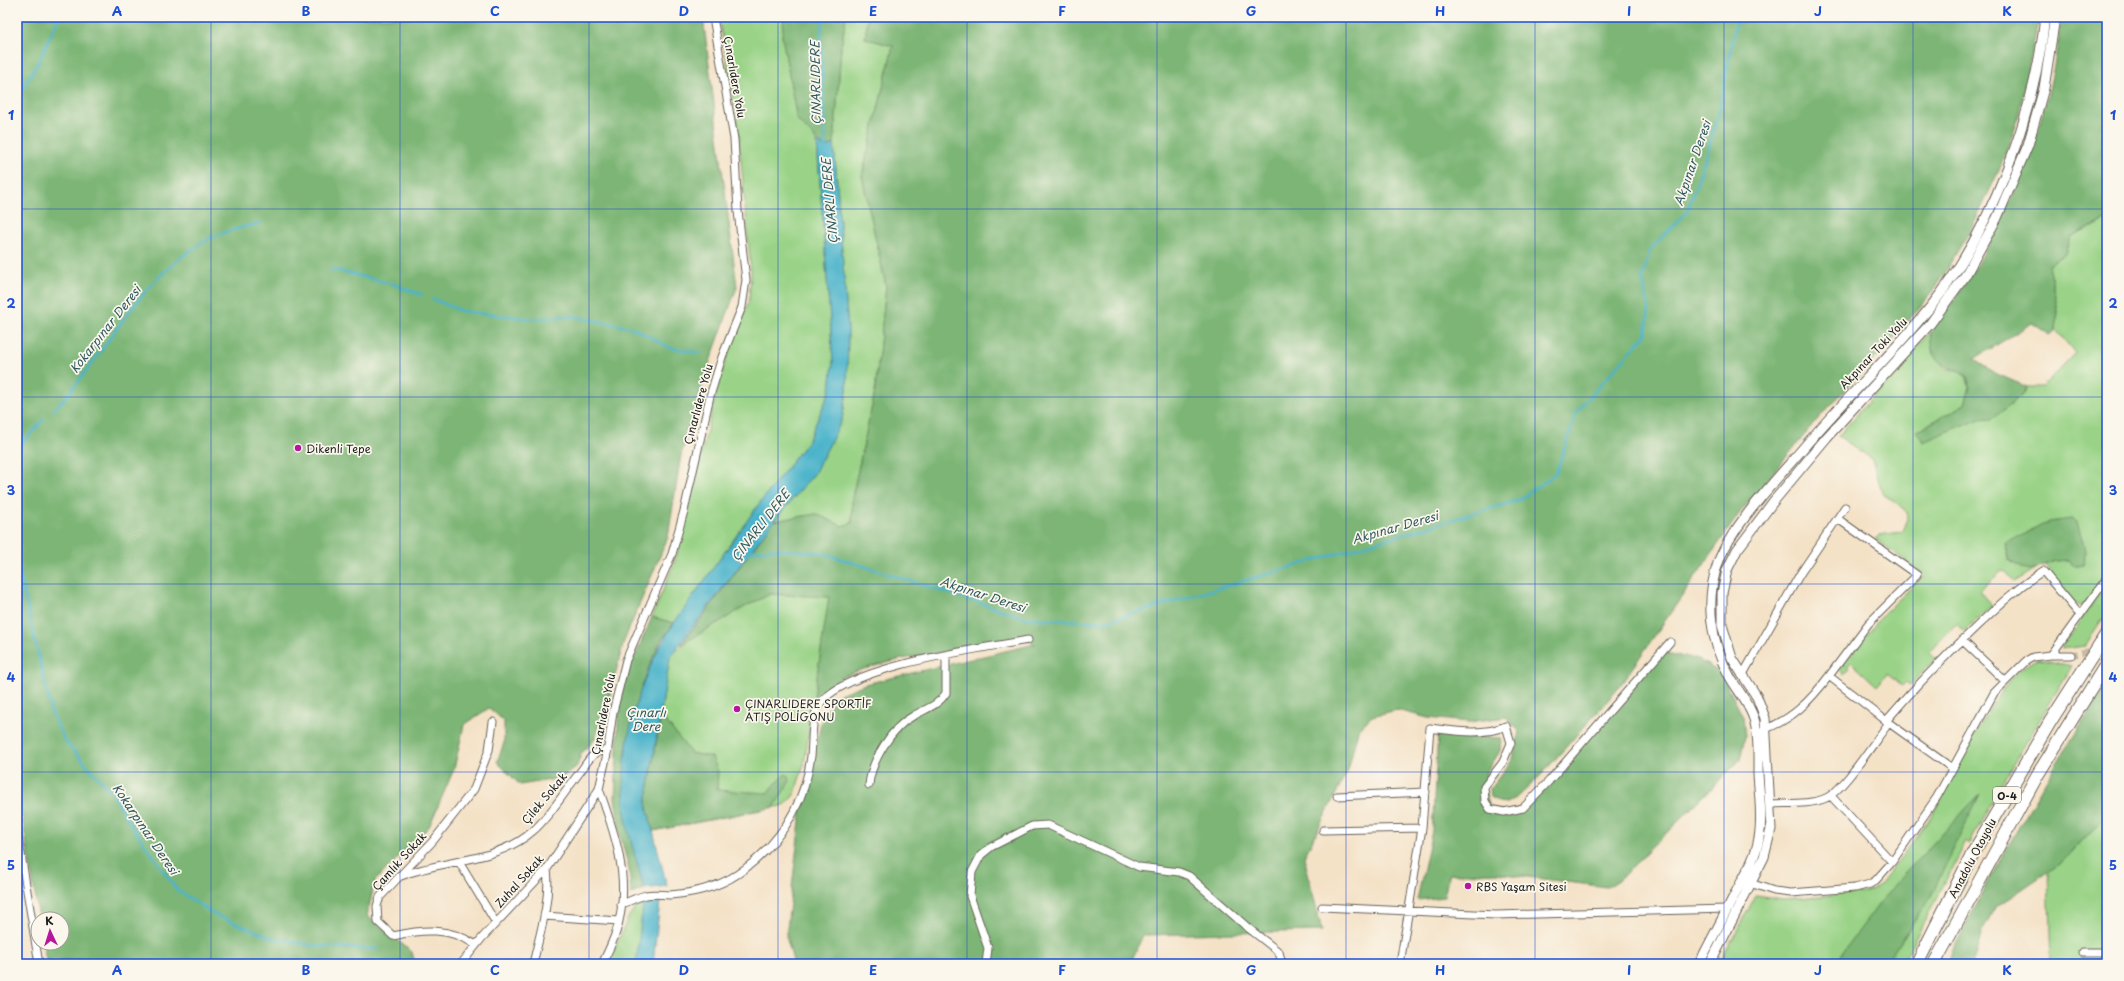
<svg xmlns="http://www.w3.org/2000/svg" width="2124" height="981" font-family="'Playpen Sans',sans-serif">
	<rect width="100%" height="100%" fill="#fbf7ec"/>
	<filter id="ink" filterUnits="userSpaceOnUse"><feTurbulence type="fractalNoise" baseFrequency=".025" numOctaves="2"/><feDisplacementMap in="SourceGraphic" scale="8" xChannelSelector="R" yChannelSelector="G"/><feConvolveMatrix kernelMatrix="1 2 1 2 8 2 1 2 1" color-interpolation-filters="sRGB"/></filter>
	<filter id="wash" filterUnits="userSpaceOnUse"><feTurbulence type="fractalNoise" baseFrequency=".012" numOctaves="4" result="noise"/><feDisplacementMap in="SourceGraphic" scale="16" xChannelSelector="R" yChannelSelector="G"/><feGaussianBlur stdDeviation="0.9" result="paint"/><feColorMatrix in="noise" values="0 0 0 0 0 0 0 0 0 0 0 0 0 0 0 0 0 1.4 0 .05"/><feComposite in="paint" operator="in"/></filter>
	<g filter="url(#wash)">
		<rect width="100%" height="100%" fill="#f4e2c7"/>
		<!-- green -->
		<path fill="#9ad387" stroke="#5b7852" d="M719 17H784L782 36 797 120 811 133 817 142 833 361 830 391 808 441 759 504 674 623 652 617 676 558 716 394 730 346 749 301 751 272 738 128Z
			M846 17H868L865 38 893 46 862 176 886 286 875 392 852 498V523L842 526 816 514 774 521 814 474 842 420 847 392 848 329 834 144 841 47Z
			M2107 219V571L2084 607 2073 601 2045 565 2055 561 2069 560 2077 566 2084 565 2014 540 2005 544 2010 560C2021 567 2026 571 2039 567L2014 582 2003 570 1979 591 1992 606 1964 631 1956 624 1929 652 1936 659 1910 685 1906 682 1902 686 1887 674 1877 686 1851 662 1847 667 1849 669 1844 674 1839 669 1883 615 1924 575 1875 539 1879 535 1902 532C1915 512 1900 503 1883 495L1872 459 1838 436 1931 331 1932 351 1946 368 1965 374 1970 387 1965 404 1917 431 1923 441 1980 418 1991 420 2024 393 2027 387H2042L2075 353 2056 330 2058 310 2048 265 2065 253 2070 238Z
			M2107 584V613L2085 646 2062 649V646Z
			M770 594 829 597 804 765 794 795 786 804 781 806 653 831 646 803 670 657C692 631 739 610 770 594Z
			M2038 659 2072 666 2003 781 1969 845 1966 842 1902 964H1741L1740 962 1719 964 1756 895 1783 899 1862 893 1874 890 1882 882C1899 859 1918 837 1933 813 1956 776 1996 673 2038 659Z
			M2107 814V964H2051L2048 871 2070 854Z
			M651 901 643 964H608L629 916 635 908Z"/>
		<!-- forest -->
		<path fill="#7bb574" stroke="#4c6848" d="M17 17H703L737 287 707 370 681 455 668 537 624 641 605 714 595 739 581 754 577 766 562 778 520 785 497 762 504 743V721L489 708 464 725 454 769 429 827 375 881 367 916 412 952 415 964H145L122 961 46 960 43 943H62V919H39L17 786Z
			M784 17H846L841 47 834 144 825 148 797 120 782 36Z
			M868 17H2039L2017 122 2000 168 1973 226 1933 291 1888 345 1822 414 1739 514 1617 690 1542 774 1518 797 1506 803 1499 802 1491 797 1490 789 1513 759 1519 731 1506 717 1469 722 1428 718 1397 710 1372 716 1358 730 1348 770 1304 857 1322 931 1143 935 1130 964H794L786 936 801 813 823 714 840 694 865 684 1035 644 1023 638 902 659 860 670 840 678 813 703 829 597 770 594 741 609 681 645 774 521 816 514 842 526 852 523V498L875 392 886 286 862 176 893 46 865 38Z
			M2061 17H2107V219L2070 238 2065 253 2048 265 2058 310 2056 330 2050 335 2032 323 1974 359 1997 374 2027 387 2024 393 1991 420 1980 418 1923 442 1917 431 1965 404 1970 387 1966 374C1945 367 1928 359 1931 333 1932 328 1938 322 1941 318 1958 295 1972 273 1986 249 2026 176 2053 100 2061 17Z
			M2072 519 2077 522 2085 550 2084 565 2077 566 2069 560 2055 561 2030 570 2022 568 2010 560 2005 543 2049 522Z
			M652 617 674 623 661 641 649 667 635 708 624 800 627 822 644 889 631 894 629 869 620 835 615 798 619 700 631 665Z
			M1661 652 1699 660 1721 673 1743 717 1745 736 1740 760 1619 880 1607 887 1496 873 1449 874 1444 897 1417 900 1432 831 1438 735 1501 738 1500 751 1488 770 1484 787 1490 808 1504 812 1523 808Z
			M2107 686V814L2062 862 1996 907 1985 925 1972 964H1946C1994 868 2046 774 2107 686Z
			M661 715 691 753 712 757 718 771 717 790 767 793 785 774 788 775 790 781 774 807 653 831 646 803Z
			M1980 794 1929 900 1885 964H1837L1840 956 1891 888Z"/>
		<!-- water -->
		<path fill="#4cb4cb" stroke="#346874" d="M817 142 825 148 834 144 848 329 847 392 842 420 814 474 774 521 670 657 646 803 667 886 644 889C637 860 625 830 624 800 621 738 640 674 674 623L759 504 808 441 830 391 833 361Z
			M651 901H660L653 964H636L643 904Z"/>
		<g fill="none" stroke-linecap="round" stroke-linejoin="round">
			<!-- stream -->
			<path stroke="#4cb4cb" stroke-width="2.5" d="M823 17 821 30 825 148
				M17 98 39 61 59 17
				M331 269 393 284 422 295
				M433 299 461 311 532 319 571 316 633 328 671 348 701 353
				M54 410C107 354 134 284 203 242 220 232 242 227 261 223
				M17 449 44 419
				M748 551 777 549 822 553 1027 618 1104 622 1519 500 1556 473 1577 411 1646 334 1649 308 1642 278 1650 250 1687 211 1706 157 1718 115 1737 17
				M17 562 52 714 65 741 113 794 129 822 177 890 217 916 273 938 316 946 377 949"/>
		</g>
	</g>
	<g filter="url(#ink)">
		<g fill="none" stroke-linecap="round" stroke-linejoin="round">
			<!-- minor-tunnel -->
			<path stroke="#c9baa5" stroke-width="7" stroke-dasharray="7 3.5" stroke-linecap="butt" d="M2071 655 2107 648"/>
			<defs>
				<path id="minor" d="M1838 519 1917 575 1868 624 1829 676 1889 723
					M1962 640 2005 681
					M2051 655H2071
					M1742 676 1800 574 1845 507
					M1886 721C1915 687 1945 656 1977 626 1998 606 2018 587 2043 571L2080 615
					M1763 730C1793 719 1810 701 1829 676
					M869 785C871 761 892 727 913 716 925 709 938 706 946 693V655
					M599 789C614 831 630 875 619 921 616 936 609 950 602 964
					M1337 796 1426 792
					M1831 796 1892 862
					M1771 804C1787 803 1811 805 1826 798 1844 790 1875 740 1889 723L1952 768
					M17 830 39 964
					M1323 830 1422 828
					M459 862 496 923
					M401 876C443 859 497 863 533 831 551 815 565 791 580 772 585 766 589 757 596 753 599 751 604 751 608 750
					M1747 882 1774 891 1791 893 1855 888 1870 884 1876 880 1892 862 1937 797 1994 693 2026 661 2033 657 2051 655 2107 578
					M621 905C629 901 638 897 646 895 655 893 662 895 670 895 697 893 725 885 746 868 782 840 805 802 811 756 813 738 810 716 822 701 854 665 979 649 1028 640
					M1322 907 1496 915 1727 909
					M544 916 619 921
					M476 945C450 927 423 929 393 936L378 922 377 906 380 897 433 841 474 789 489 750 493 722
					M2082 953H2107
					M461 964 482 938 547 869 599 789 607 754 613 712 626 660 672 554 684 511 710 396 722 357 742 307 746 280 738 211 734 139 713 17
					M533 964C540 933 551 900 547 869
					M986 964 988 948 970 896 972 872 981 855 991 847 1032 826 1048 825 1139 867 1179 872 1189 876 1247 927 1279 952 1282 964
					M1400 964 1422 828 1430 728C1455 731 1483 736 1506 726L1511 743 1503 762 1484 787 1485 801 1490 809 1504 812 1523 808 1549 781 1670 642"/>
				<path id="secondary" d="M1699 964C1711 940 1724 916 1736 892 1745 875 1756 857 1759 838 1763 817 1759 794 1758 773 1758 755 1759 736 1754 719 1749 703 1738 691 1730 677 1710 642 1705 600 1718 563 1731 526 1779 477 1805 446 1846 398 1892 355 1932 305 1992 229 2035 113 2045 17
					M1710 964 1764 857 1771 829 1765 718 1757 697 1732 658 1722 625V593L1727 570 1737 550 1773 502 1827 437 1930 324 1965 276 1997 218 2028 145 2044 88 2055 17"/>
				<path id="motorway" d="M1917 964 1974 851 2050 722 2107 633
					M1934 964 2038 774 2107 663"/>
			</defs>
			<!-- minor casing -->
			<use href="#minor" stroke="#686158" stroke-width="9"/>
			<!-- secondary casing -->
			<use href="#secondary" stroke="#686158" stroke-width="11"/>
			<!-- motorway casing -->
			<use href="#motorway" stroke="#686158" stroke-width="14"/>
			<!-- minor -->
			<use href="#minor" stroke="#fff" stroke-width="7"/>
			<!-- secondary -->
			<use href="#secondary" stroke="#fff" stroke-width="9"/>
			<!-- motorway -->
			<use href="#motorway" stroke="#fff" stroke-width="12"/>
		</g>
	</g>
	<!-- grid -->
	<path fill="none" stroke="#1d4ed8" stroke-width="1" stroke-opacity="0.55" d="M211 17V964M400 17V964M589 17V964M778 17V964M967 17V964M1157 17V964M1346 17V964M1535 17V964M1724 17V964M1913 17V964M17 209H2107M17 397H2107M17 584H2107M17 772H2107"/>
	<!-- markers -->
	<g fill="#b5179e" stroke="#fbf7ec" stroke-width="1.5">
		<circle cx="298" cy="448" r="4"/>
		<circle cx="737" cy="709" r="4"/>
		<circle cx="1468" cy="886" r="4"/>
	</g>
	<g text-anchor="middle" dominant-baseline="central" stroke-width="3.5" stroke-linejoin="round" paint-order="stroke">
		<!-- shield labels -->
		<rect fill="#fbf7ec" stroke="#5f5e5a" stroke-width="1" x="1993" y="787" width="28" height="16" rx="3"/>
		<g font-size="10" font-weight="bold" fill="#1c1c1c">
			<text x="2007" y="795">O-4</text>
		</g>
		<!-- street labels -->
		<g font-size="11" fill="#1c1c1c" stroke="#fbf7ec">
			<text transform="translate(735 77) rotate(80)">Çınarlıdere Yolu</text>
			<text transform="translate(1873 353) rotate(-47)">Akpınar Toki Yolu</text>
			<text transform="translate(698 404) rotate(-75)">Çınarlıdere Yolu</text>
			<text transform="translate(603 714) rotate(-79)">Çınarlıdere Yolu</text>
			<text transform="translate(544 798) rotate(-50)">Çilek Sokak</text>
			<text transform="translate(1972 858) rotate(-62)">Anadolu Otoyolu</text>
			<text transform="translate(399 861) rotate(-48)">Çamlık Sokak</text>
			<text transform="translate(519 881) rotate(-48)">Zuhal Sokak</text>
		</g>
		<!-- poi labels -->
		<g font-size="11" fill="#1c1c1c" stroke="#fbf7ec" text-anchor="start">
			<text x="306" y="448">Dikenli Tepe</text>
			<text x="745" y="703">ÇINARLIDERE SPORTİF<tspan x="745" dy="13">ATIŞ POLİGONU</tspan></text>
			<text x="1476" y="886">RBS Yaşam Sitesi</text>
		</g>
		<!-- water labels -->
		<g font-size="12" font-style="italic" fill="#2f5962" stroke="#fbf7ec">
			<text transform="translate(815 83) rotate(-91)">ÇINARLIDERE</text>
			<text transform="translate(1692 163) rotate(-71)">Akpınar Deresi</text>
			<text transform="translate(829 201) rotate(-95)">ÇINARLI DERE</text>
			<text transform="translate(105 329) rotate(-52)">Kokarpınar Deresi</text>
			<text transform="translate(760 525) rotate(-52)">ÇINARLI DERE</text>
			<text transform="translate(1395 527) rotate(-16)">Akpınar Deresi</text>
			<text transform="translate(983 594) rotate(18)">Akpınar Deresi</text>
			<text x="646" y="712">Çınarlı<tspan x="646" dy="14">Dere</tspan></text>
			<text transform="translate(146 829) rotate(56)">Kokarpınar Deresi</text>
		</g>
	</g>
	<!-- margin -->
	<rect width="2124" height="981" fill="none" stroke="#fbf7ec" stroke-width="44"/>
	<!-- north arrow -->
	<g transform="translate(50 931) rotate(356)"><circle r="19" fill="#fbf7ec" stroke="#a29f99"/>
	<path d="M0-3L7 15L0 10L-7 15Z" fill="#b5179e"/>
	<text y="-6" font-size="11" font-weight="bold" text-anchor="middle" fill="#1c1c1c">K</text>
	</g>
	<rect x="22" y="22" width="2080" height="937" fill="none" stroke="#1d4ed8" stroke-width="1.5"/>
	<g font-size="13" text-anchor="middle" font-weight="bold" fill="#1d4ed8">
		<text x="117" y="16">A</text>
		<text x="306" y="16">B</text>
		<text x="495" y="16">C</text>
		<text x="684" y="16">D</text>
		<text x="873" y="16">E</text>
		<text x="1062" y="16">F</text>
		<text x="1251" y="16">G</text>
		<text x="1440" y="16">H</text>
		<text x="1629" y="16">I</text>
		<text x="1818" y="16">J</text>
		<text x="2007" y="16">K</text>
		<text x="11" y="120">1</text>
		<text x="2113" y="120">1</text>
		<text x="11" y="308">2</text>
		<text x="2113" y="308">2</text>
		<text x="11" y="495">3</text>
		<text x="2113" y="495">3</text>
		<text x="11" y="682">4</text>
		<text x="2113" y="682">4</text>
		<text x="11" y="870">5</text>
		<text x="2113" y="870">5</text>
		<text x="117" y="975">A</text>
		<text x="306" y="975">B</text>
		<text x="495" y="975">C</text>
		<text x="684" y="975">D</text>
		<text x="873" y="975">E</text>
		<text x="1062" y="975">F</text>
		<text x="1251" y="975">G</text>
		<text x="1440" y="975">H</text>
		<text x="1629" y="975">I</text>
		<text x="1818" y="975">J</text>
		<text x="2007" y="975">K</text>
	</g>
</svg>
